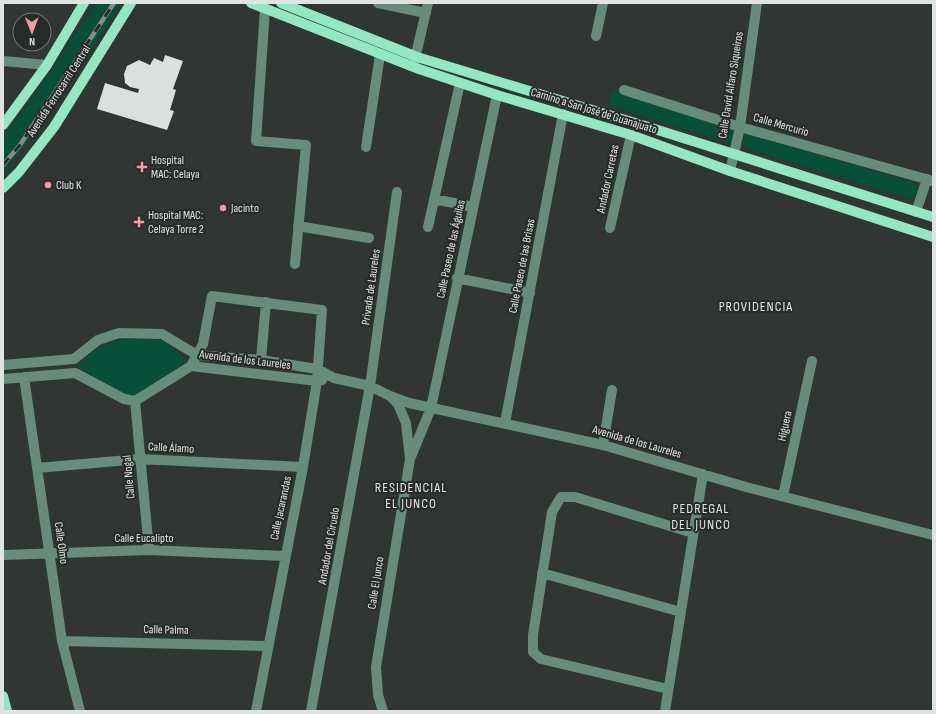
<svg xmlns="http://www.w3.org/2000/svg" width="936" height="714" font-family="'Sofia Sans Condensed',sans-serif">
	<rect width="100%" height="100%" fill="#313533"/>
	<!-- green -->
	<path fill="#074f38" d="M97 3H122L68 87 3 175V135L26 107Z
		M612 91 733 130 737 135 736 142 727 143 608 105Z
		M748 135H754L914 183 918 187 915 197 910 199 747 149 743 145V138Z
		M136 338 162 340 189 361 132 397 120 395 77 366 94 350 119 340Z"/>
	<!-- building -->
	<path fill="#dbdfdd" d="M165 55 183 61 173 89 176 90 170 110 174 111 167 130 97 109 105 83 138 93 139 89 130 87 125 83 124 74 127 66 139 60 150 65 154 58 163 62Z"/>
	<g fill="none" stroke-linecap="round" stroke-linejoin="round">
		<!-- minor -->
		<path stroke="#668d7b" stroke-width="10" d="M378 3 426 13
			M265 9 256 141 306 145 295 264
			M596 36 603 3
			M3 61 47 65
			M414 63 428 3
			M624 90 740 127 933 181
			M366 147 380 55
			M730 171 740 127 757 3
			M434 199 473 207
			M916 212 927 179
			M298 226 369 238
			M428 227 460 83
			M610 228 631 135
			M457 278 530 293
			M261 360 266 302
			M3 365 74 359 98 340 119 333 162 334 197 355 261 360 317 369 334 378 370 386 390 396 409 403 603 445 746 487 933 535
			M191 366 203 344 212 296 322 310 317 381 303 467 256 711
			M24 377 62 641 80 711
			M3 379 75 373 124 399 135 401 191 366 317 381 322 380
			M135 401 149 550
			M505 423 563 114
			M603 445 612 390
			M410 459 431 408 497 95
			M37 468 140 459 303 467
			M783 496 812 361
			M3 555 149 550 285 556
			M542 573 681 612
			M62 641 268 646
			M668 689 541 659 533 652V635L552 512 561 497H575L693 533
			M311 711 370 386 397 192
			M383 711 378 695 376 667 410 459 406 423 398 404 391 397
			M665 711 703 474"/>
		<!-- major -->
		<path stroke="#93e7c2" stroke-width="10" d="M251 3 419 69 497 95 631 135 730 171 933 237
			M281 3 417 57 645 126 933 217
			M3 125 47 65 84 3
			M3 188 19 172 54 127 131 3
			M3 696 7 711"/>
		<defs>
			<path id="rail" d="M3 165 20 145 114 3"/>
		</defs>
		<!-- rail casing -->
		<use href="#rail" stroke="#888b8a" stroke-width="4.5"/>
		<!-- rail -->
		<use href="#rail" stroke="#272b29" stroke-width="3" stroke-dasharray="9" stroke-linecap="butt"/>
	</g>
	<!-- markers -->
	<g fill="#f49aa1" stroke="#272b29" stroke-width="1.5">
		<path d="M140 161h4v4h4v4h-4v4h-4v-4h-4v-4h4z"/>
		<circle cx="48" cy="185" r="4"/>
		<circle cx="223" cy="208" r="4"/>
		<path d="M137 216h4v4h4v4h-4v4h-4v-4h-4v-4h4z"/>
	</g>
	<g text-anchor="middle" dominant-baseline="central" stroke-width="4" stroke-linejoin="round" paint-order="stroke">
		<!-- street labels -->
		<g font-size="12" fill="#e1e3e2" stroke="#272b29">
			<text transform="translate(731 85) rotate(-81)">Calle David Alfaro Siqueiros</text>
			<text transform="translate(59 91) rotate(-57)">Avenida Ferrocarril Central</text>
			<text transform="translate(594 111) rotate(17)">Camino a San José de Guanajuato</text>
			<text transform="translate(781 125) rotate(16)">Calle Mercurio</text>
			<text transform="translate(608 179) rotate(-78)">Andador Carretas</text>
			<text transform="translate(451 249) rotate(-78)">Calle Paseo de las Águilas</text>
			<text transform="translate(522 266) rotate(-79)">Calle Paseo de las Brisas</text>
			<text transform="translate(371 287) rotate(-82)">Privada de Laureles</text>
			<text transform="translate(245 360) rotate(7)">Avenida de los Laureles</text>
			<text transform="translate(785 426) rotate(-78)">Higuera</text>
			<text transform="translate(637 442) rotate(16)">Avenida de los Laureles</text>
			<text transform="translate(171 448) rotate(3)">Calle Álamo</text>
			<text transform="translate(129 477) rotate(-95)">Calle Nogal</text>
			<text transform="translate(281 508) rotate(-78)">Calle Jacarandas</text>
			<text x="144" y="538">Calle Eucalipto</text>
			<text transform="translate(61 543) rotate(82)">Calle Olmo</text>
			<text transform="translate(329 546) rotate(-80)">Andador del Ciruelo</text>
			<text transform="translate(376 583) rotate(-81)">Calle El Junco</text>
			<text transform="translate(166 630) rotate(1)">Calle Palma</text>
		</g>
		<!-- poi labels -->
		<g font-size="12" fill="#e1e3e2" stroke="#272b29" text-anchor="start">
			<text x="151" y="160">Hospital<tspan x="151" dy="14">MAC: Celaya</tspan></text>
			<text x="56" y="185">Club K</text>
			<text x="231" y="208">Jacinto</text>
			<text x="148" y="215">Hospital MAC:<tspan x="148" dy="14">Celaya Torre 2</tspan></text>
		</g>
		<!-- quarter labels -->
		<g font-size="14" letter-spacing="1" fill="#e1e3e2" stroke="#272b29">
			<text x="756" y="306">PROVIDENCIA</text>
			<text x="411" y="487">RESIDENCIAL<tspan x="411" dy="16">EL JUNCO</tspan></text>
			<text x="701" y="508">PEDREGAL<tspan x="701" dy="16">DEL JUNCO</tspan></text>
		</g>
	</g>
	<!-- border -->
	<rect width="936" height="714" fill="none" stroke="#e1e3e2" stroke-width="8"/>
	<!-- north arrow -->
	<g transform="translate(32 32) rotate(179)"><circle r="19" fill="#272b29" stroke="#717573"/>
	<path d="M0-3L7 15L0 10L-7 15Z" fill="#f49aa1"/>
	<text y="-6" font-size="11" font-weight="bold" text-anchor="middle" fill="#e1e3e2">N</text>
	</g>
</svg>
